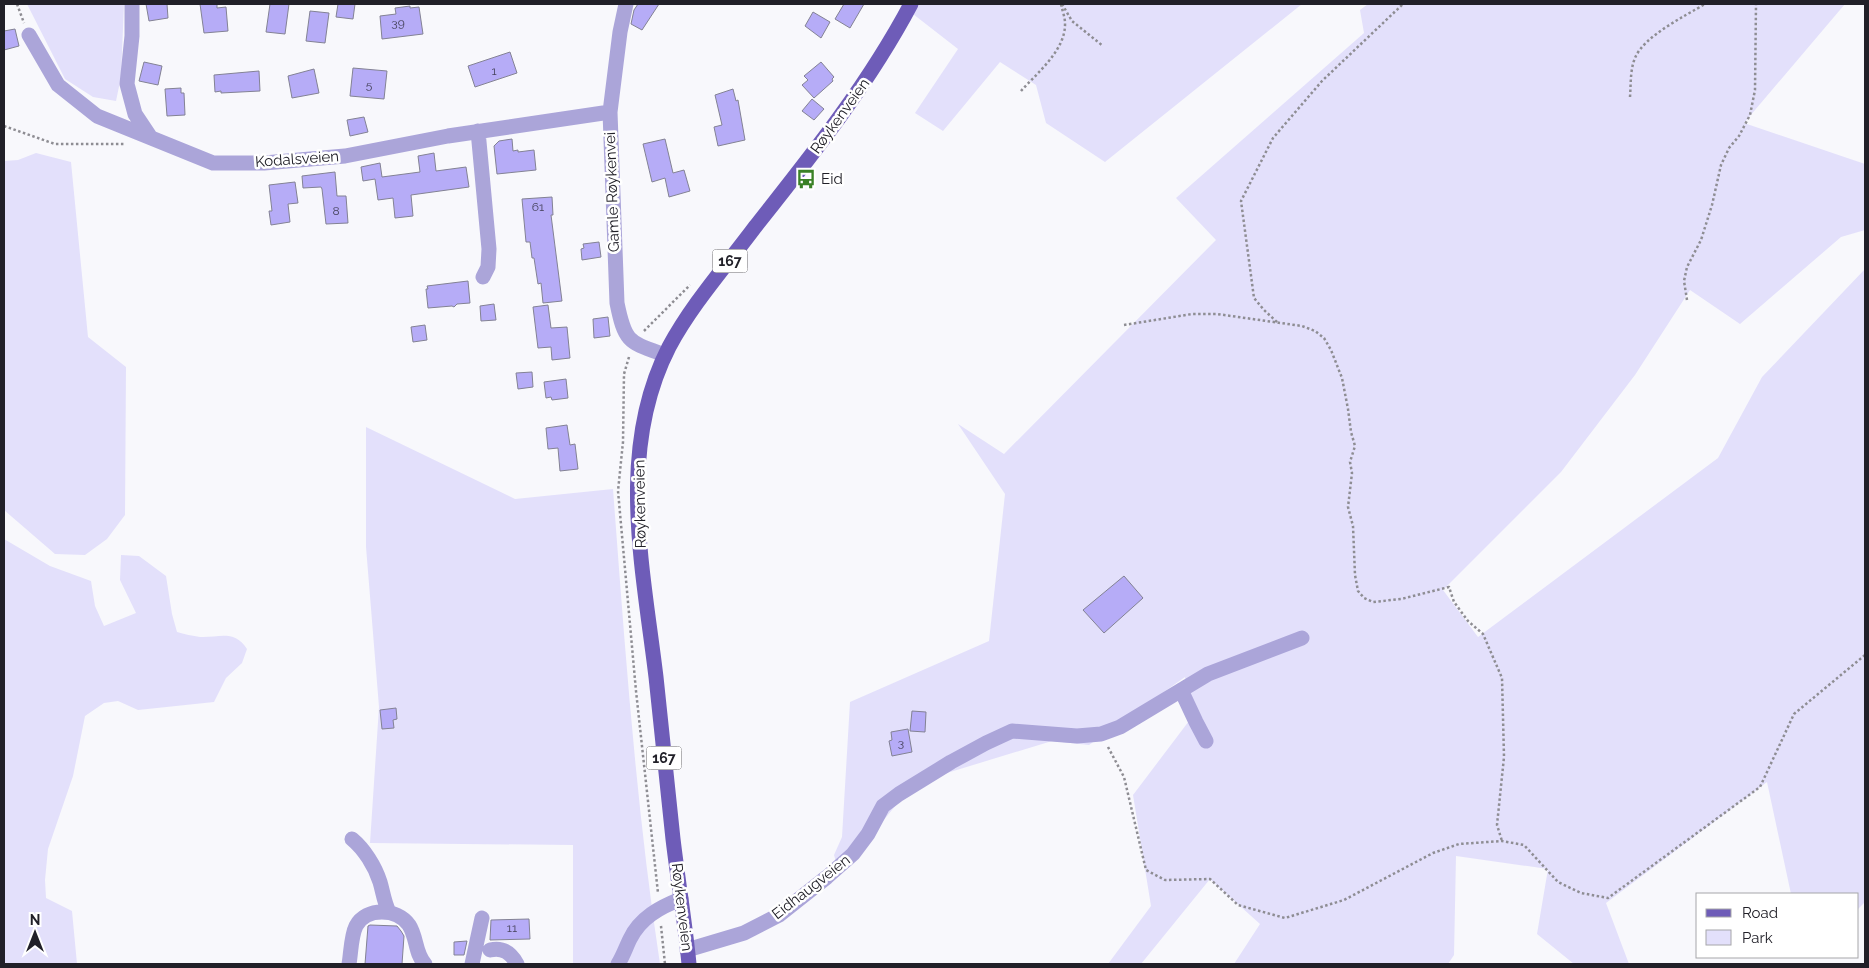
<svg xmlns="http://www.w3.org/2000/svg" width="1869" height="968" font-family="Raleway,sans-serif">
	<rect width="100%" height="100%" fill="#f8f8fc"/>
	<!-- green -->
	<path fill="#e3e0fb" d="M27 4H124L121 77 116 101 93 97 65 79Z
		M920 4H1302L1105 162 1046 123 1036 85 1000 62 943 131 915 113 958 49 913 14Z
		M1368 4H1845L1744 123 1865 164V230L1841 237 1740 324 1690 290 1635 375 1561 472 1443 590 1478 637 1718 458 1762 377 1865 269V902L1858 909V894H1791L1767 782 1606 903 1629 964H1574L1537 934 1548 869 1456 856 1454 955 1448 964H1234L1260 924 1210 879 1141 964H1108L1151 906 1133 795 1192 717 1185 677 1089 745 1052 741 914 783 874 832 836 862 834 855 842 837 850 702 989 641 1005 494 958 424 1004 454 1216 240 1176 198 1364 33 1360 10Z
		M36 153 71 162 88 337 126 367 125 515 107 539 85 555 55 554 4 510V161L18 160Z
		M366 427 515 499 613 489C625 648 636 807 660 964H573V845L370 843 379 707 366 547Z
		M4 539 50 566 91 581 95 606 104 626 136 613 120 580 121 555 139 556 166 576 172 614 177 632C184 634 193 636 200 637 219 638 234 629 247 649L242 663 226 678 214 702 138 710 118 701 104 703 85 716 73 776 48 849 45 880 46 898 72 911 77 964H4Z"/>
	<!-- building -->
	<path fill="#b6acf7" stroke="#838294" d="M146 4H167L168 18 149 21Z
		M200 4H217V8L226 7 228 31 204 33Z
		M270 4H289L285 34 266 32Z
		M338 4H355L353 19 336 17Z
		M638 4H659L642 30 631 24 634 10Z
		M844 4H864L850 28 835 19Z
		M410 6V8L419 7 423 34 382 39 380 16 396 14 395 8Z
		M310 11 329 13 325 43 306 41Z
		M813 12 830 22 821 38 805 26Z
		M15 29 19 46 4 50V31Z
		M510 52 517 73 475 87 468 66Z
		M144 62 162 66 158 85 139 81Z
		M821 62 834 77 832 79 833 81 814 98 802 85 808 80 804 76Z
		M353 68 387 71 384 99 350 96Z
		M314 69 319 93 292 98 288 76Z
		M259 71 260 91 221 93V91L215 92 214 75Z
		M181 88V93H184L185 115 167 116 165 89Z
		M733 89 736 101 738 100 745 140 718 146 714 127 722 125 715 95Z
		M812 99 824 109 814 120 802 111Z
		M364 117 368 132 350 136 347 120Z
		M512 139 513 151 518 150V152L534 150 536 170 497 174 494 146 499 141Z
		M665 139 673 173 684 170 690 191 669 197 665 178 652 182 643 144Z
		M434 153 436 171 466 167 469 187 411 195 413 216 395 218 393 198 378 200 375 179 363 181 361 167 380 163 382 177 420 172 418 156Z
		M335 172 337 196H346L348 223 326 224 322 189 321 187 303 188 302 176Z
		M295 182 298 203 288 204 290 222 271 225 269 211H272L269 185Z
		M552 197 553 215H551L562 301 543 303 541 283 538 284 534 258H532L530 242H526L522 199Z
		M599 242 601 257 582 260 581 249 584 248 583 244Z
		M468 281 470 303 457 304 454 307 452 306 428 308 426 289H428L427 286Z
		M494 304 496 320 481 321 480 306Z
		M548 305 551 328 567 327 570 358 552 360 551 347 538 348 533 307Z
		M608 317 610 336 594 338 593 319Z
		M425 325 427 340 413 342 411 327Z
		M532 372 533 387 518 389 516 373Z
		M566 379 568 398 552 400 551 397 546 398 544 382Z
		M567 425 570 445 575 444 578 469 560 471 558 448 548 449 546 428Z
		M1124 576 1143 598 1104 633 1083 610Z
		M396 708 397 719 393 720 394 728 382 729 380 710Z
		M912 711 926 712 925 732 910 731Z
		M908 729 912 752 892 756 889 741 892 740 891 732Z
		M529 919 530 939 490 940 491 920Z
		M370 925 397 926 401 931 404 936 402 964H365L368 926Z
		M467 941 464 955H454V942Z"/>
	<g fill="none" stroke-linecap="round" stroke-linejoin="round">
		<!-- path -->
		<path stroke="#8e8d93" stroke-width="2.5" stroke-dasharray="2.5 2.5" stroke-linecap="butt" d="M17 4 24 23
			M1062 4 1072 21 1103 46
			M1021 91C1037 73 1066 50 1065 23 1065 17 1062 10 1061 4
			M1630 97C1631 84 1630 70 1635 58 1644 36 1685 16 1705 4
			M4 126 55 144H125
			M1687 300 1684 281 1687 267 1701 240 1712 205 1721 165 1729 148 1739 136 1750 115 1755 90 1756 4
			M1277 322 1264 310 1254 298 1241 201 1273 138 1322 81 1403 4
			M1124 325 1192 314H1217L1302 326 1315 331 1324 338 1331 350 1342 378 1348 409 1351 432 1355 446 1350 462 1352 473 1348 507 1353 526 1355 575 1358 591 1364 598 1373 602 1401 599 1449 587 1454 602 1468 621 1483 634 1502 678 1504 757 1497 825 1502 841
			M644 331 690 285
			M629 357 624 374 623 442 618 491 636 691 658 893
			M1108 747 1124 777 1146 870 1165 880 1210 879 1238 905 1285 918 1344 900 1433 853 1459 844 1502 841 1524 845 1558 882 1581 893 1608 898 1760 787 1794 714 1865 655
			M661 926 665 964"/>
		<!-- minor -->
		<path stroke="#aba5d9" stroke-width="15" d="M132 4V36L127 84 135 114 151 138
			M626 4 620 32 610 112 617 303C625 343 629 342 665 355
			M29 35 58 85 97 116 213 163H264L345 156 448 136 610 112
			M478 131 489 249 488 267 483 277
			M1181 690 1196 722 1206 741
			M352 839C364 849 375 866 380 882 383 892 384 902 389 912
			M490 950C503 947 511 953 517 964
			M687 950 744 933 779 915 827 877 853 854 868 834 883 806 899 794 951 762 986 743 1012 731 1077 736 1101 734 1120 727 1208 674 1302 638
			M349 964C351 953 351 936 356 926 366 907 397 908 409 925 417 937 415 954 425 964
			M472 964 482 918
			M618 964C623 956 626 947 630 939 640 918 660 907 681 899"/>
		<!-- major -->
		<path stroke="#6e5cb8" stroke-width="15" d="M689 964C685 922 678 881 673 839 667 785 662 731 656 677 643 568 616 450 669 347 692 304 726 266 755 227 812 155 868 85 911 4"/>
	</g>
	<!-- icons -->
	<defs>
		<symbol id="bus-bare" viewBox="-9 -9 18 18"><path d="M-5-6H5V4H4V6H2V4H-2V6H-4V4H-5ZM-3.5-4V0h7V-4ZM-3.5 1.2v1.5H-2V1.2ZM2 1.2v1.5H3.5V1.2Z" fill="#3a8126" stroke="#fff" stroke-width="2.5" paint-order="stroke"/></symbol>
	</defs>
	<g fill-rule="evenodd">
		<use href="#bus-bare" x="792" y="165" width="28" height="28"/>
	</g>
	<g text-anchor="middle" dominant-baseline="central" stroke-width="5" stroke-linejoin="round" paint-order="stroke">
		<!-- number labels -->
		<g font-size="12" fill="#46435c">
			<text x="398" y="23">39</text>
			<text x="494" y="71">1</text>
			<text x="369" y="85">5</text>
			<text x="538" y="207">61</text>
			<text x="336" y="211">8</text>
			<text x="901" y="743">3</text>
			<text x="512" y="928">11</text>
		</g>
		<!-- shield labels -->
		<g fill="#fff" stroke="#646368" stroke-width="1">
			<rect x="712.5" y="249.5" width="35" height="23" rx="4"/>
			<rect x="646.5" y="746.5" width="35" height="23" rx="4"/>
		</g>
		<g font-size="14" font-weight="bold" fill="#212028">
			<text x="730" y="261">167</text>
			<text x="664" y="758">167</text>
		</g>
		<!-- street labels -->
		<g font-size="15" fill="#212028" stroke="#fff">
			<text transform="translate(840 116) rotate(-54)">Røykenveien</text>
			<text transform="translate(297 159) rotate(-4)">Kodalsveien</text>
			<text transform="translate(612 192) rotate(-92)">Gamle Røykenvei</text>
			<text transform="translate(640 504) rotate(-91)">Røykenveien</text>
			<text transform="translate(811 887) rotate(-38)">Eidhaugveien</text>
			<text transform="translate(682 907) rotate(83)">Røykenveien</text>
		</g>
		<!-- poi labels -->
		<g font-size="15" fill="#212028" stroke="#fff" text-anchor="start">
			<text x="821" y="179">Eid</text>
		</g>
	</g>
	<!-- border -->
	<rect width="1869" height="968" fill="none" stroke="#212028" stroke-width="10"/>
	<!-- legend -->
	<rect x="1696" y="893" width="162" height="65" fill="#ffffff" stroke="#a6a6a9"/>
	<rect x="1706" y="909" width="25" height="8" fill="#6e5cb8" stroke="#a6a6a9"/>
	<text x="1742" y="918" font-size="15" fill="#212028">Road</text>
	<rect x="1706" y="930" width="25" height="15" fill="#e3e0fb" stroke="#a6a6a9"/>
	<text x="1742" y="943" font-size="15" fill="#212028">Park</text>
	<!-- north arrow -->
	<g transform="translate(35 933)" stroke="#ffffff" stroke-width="4" paint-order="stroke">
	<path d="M0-4L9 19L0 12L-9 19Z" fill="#212028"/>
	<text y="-8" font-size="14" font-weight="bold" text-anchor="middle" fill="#212028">N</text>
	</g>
</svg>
